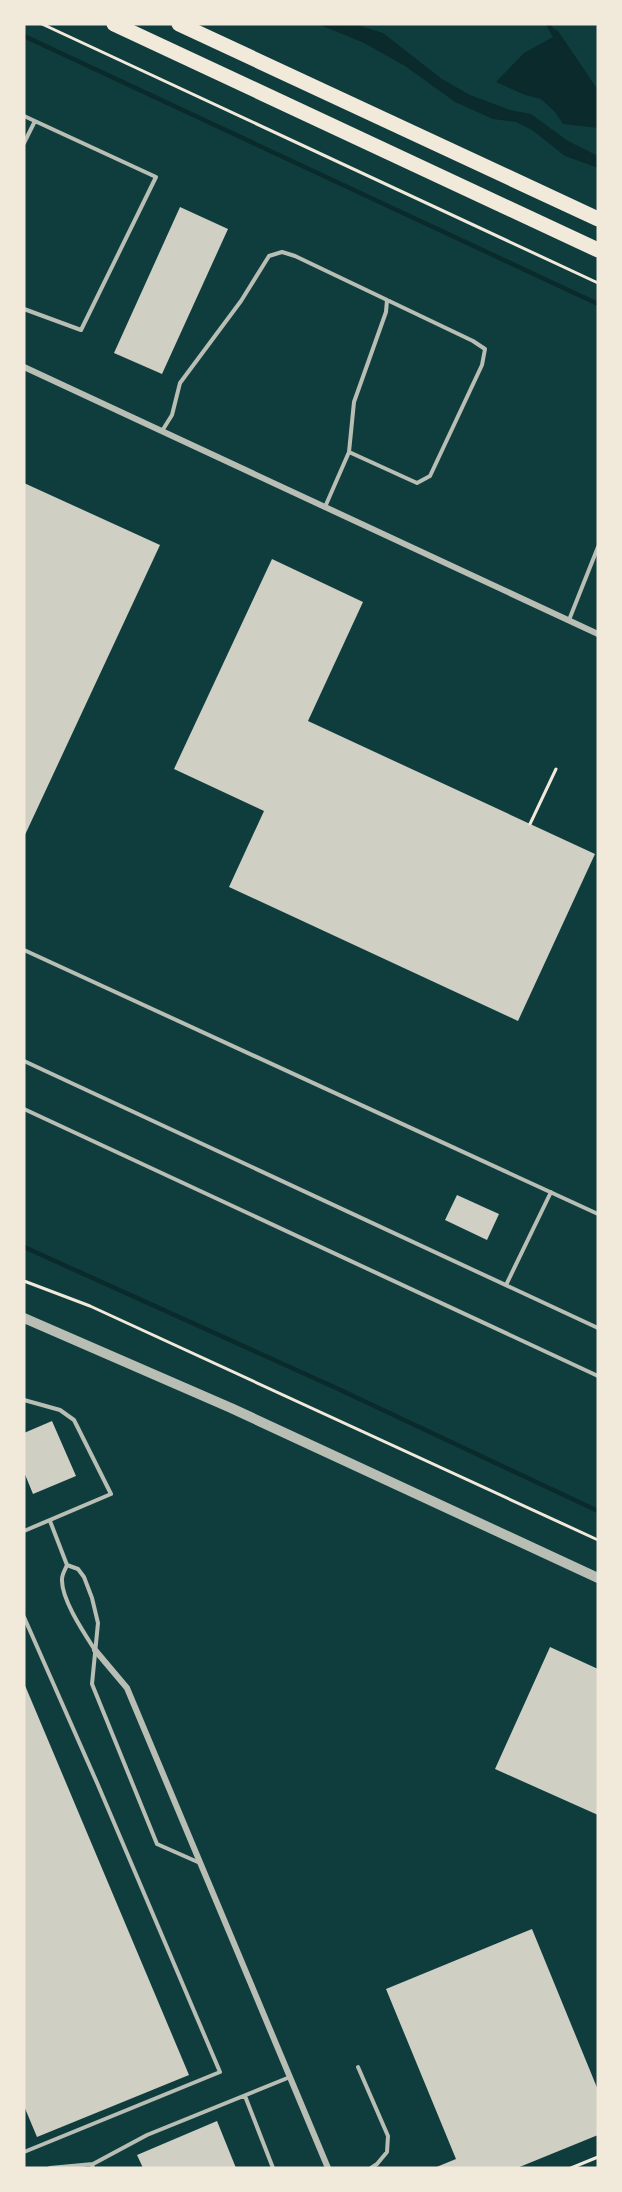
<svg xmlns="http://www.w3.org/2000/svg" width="622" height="2192" font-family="'Source Sans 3',sans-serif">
	<rect width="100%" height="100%" fill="#0f3d3e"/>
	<!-- water -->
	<path fill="#0a2a2b" d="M318 24H355L383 33 442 79 470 95 510 110 531 114 568 141 598 156V168L565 156 532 130 516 122 493 119 455 102 405 66 364 43Z
		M555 29 558 31 598 90V128L563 124 555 112 541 99 525 95 496 82 524 53 553 37 551 32Z"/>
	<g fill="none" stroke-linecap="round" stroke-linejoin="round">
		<!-- stream -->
		<path stroke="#0a2a2b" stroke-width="4.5" d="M548 24 554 34
			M24 36 598 304
			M24 1247 334 1387 598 1511"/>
	</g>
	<!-- building -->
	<path fill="#cfcfc3" d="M180 207 228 229 162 374 114 353Z
		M24 483 160 545 24 837Z
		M272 559 363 602 308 721 595 854 518 1021 229 887 264 811 174 769Z
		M457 1195 499 1214 487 1240 445 1220Z
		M52 1421 76 1476 33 1494 24 1472V1433Z
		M550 1647 598 1669V1815L495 1769Z
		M24 1683 189 2075 37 2137 24 2106Z
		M532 1929 598 2090V2135L517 2168H434L456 2159 386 1989Z
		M217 2121 236 2168H143L137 2155Z"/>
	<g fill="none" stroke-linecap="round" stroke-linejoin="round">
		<!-- path -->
		<path stroke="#f1e9da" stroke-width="3" d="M42 24 598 283
			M530 824 556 769
			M24 1281 90 1306 598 1540
			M571 2168 598 2157"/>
		<!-- service -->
		<path stroke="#b8beb3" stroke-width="4" d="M24 116 156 177 81 330 24 309
			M24 143 35 121
			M162 431 172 415 180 383 241 301 269 256 282 252 295 256 473 341 485 349 482 365 430 476 417 483 349 452
			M325 507 349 452 354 402 386 312 387 300
			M569 620 598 547
			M24 950 598 1214
			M24 1061 598 1328
			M24 1109 598 1376
			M506 1285 551 1192
			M24 1400 60 1410 74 1420 111 1494 24 1531
			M50 1521 67 1565 78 1569 84 1577 92 1598 98 1623 92 1684 157 1844 200 1863
			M67 1565C65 1570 62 1574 62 1579 61 1599 84 1633 95 1650
			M24 1617 98 1785 220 2072 24 2152
			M358 2067 388 2136 387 2152 377 2164 371 2168
			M245 2096 273 2168
			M50 2168 93 2164
			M92 2168 93 2164 147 2135 290 2077"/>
		<!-- minor -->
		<path stroke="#b8beb3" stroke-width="6" d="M24 367 598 634
			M95 1650 127 1688 328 2168"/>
		<!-- tertiary -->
		<path stroke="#b8beb3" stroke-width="10" d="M24 1318 231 1408 598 1578"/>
		<!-- motorway -->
		<path stroke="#f1e9da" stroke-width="15" d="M114 24 598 250
			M179 24 598 219"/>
	</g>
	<!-- border -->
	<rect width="622" height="2192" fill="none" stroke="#f1e9da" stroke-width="51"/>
</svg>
